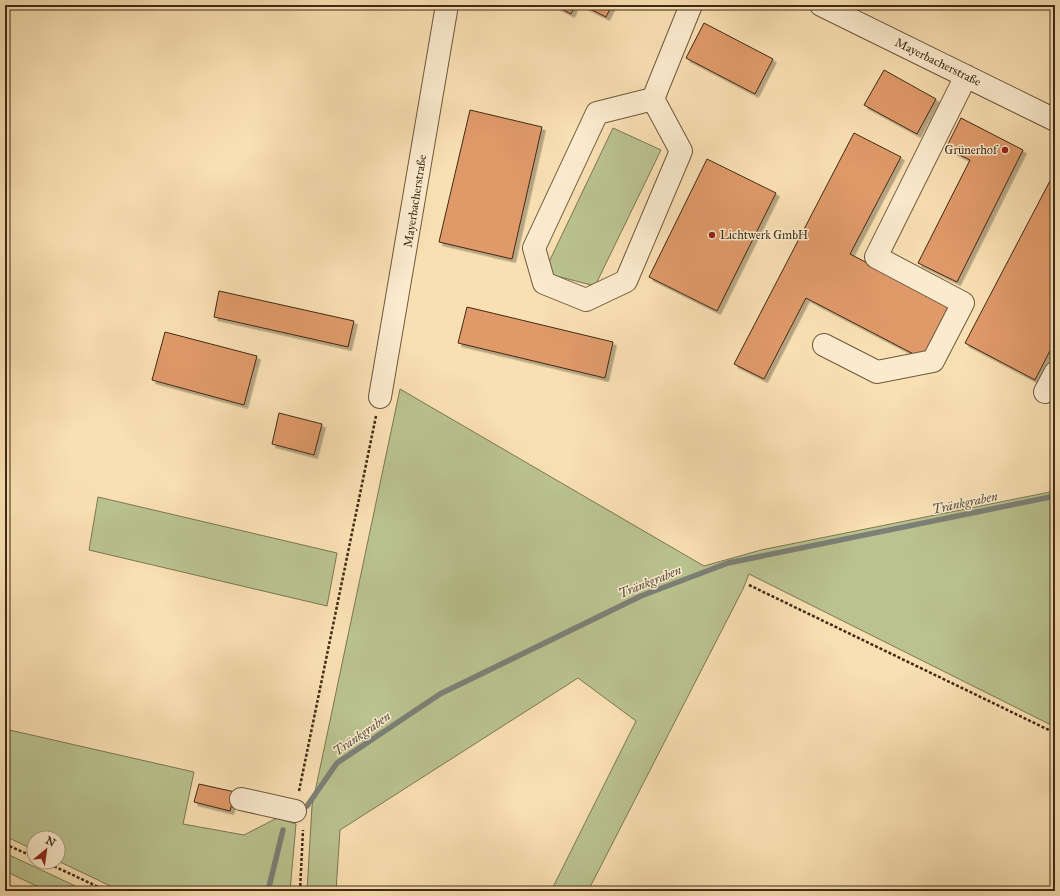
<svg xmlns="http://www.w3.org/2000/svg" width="1060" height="896" font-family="'IM FELL Great Primer',serif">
	<defs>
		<filter id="shadow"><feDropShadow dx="3.5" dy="3.5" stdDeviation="0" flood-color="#0004"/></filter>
	</defs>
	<rect width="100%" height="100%" fill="#f9e0b3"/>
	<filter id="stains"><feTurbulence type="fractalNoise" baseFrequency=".005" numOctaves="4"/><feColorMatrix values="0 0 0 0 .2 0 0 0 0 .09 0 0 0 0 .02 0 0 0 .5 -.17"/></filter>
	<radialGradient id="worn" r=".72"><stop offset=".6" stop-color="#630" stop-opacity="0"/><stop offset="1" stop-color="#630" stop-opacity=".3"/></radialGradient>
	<!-- green -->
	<path fill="#bac38f" stroke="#7c7652" d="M613 128 661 150 595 286 549 274V262Z
		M400 389 704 566 761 550 1055 491V727L749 574 743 589 588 891H551L636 721 578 678 340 830 336 891H307L312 806Z
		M98 497 337 553 327 606 89 550Z
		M5 729 194 772 183 824 244 835 277 818 296 824 290 891H121L58 861V838H34V850L5 836Z
		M5 853 86 891H47L5 871Z"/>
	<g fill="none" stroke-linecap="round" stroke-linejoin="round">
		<!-- stream -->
		<path stroke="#7c8077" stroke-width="5.5" d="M307 806 337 763 440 694 641 596 728 563 1055 496
			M268 891 283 830"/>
	</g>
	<!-- building -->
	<path fill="#e09a6b" stroke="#3f2a14" filter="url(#shadow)" d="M554 5H575L571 14Z
		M582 5H612L606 17Z
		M704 23 773 59 755 94 686 58Z
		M884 70 936 99 917 134 864 105Z
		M470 110 542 127 512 259 439 242Z
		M961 118 1023 150 957 282 918 263 970 160 946 148Z
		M854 133 901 157 850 254 952 307 925 360 806 298 764 379 734 364Z
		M707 159 776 193 717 311 649 277Z
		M1051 179 1055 181V341L1035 380 965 343Z
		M219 291 354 321 348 347 214 317Z
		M467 307 613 342 605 378 458 343Z
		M165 332 257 356 244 405 152 380Z
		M279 413 322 424 314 455 272 444Z
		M199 784 235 792 230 811 194 802Z"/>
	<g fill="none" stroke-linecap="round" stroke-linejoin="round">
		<defs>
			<path id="minor" d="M821 5 1055 120
				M653 99 681 151 626 281 586 300 544 283 534 248 597 113Z
				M653 99 691 5
				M824 345 877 372 933 361 963 303 876 257 966 76
				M1045 392 1055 373
				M380 397 447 5
				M241 799 295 811"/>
		</defs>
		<!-- minor casing -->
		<use href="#minor" stroke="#6e583c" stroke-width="24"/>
		<!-- path -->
		<path stroke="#3f2a14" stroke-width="2.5" stroke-dasharray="3 2" stroke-linecap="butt" d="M749 585 1055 733
			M299 791 376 416
			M5 844 34 857
			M45 862 107 891
			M300 891 303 830"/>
		<!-- minor -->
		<use href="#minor" stroke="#fbebce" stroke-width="22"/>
	</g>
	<!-- markers -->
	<g fill="#8f2418" stroke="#fbebce" stroke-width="1.5">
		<circle cx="1005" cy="150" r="4"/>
		<circle cx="712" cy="235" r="4"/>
	</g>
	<g text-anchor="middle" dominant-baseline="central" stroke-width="3" stroke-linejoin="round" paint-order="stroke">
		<!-- street labels -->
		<g font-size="12" fill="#3f2a14" stroke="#fbebce">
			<text transform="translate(938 62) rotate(26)">Mayerbacherstraße</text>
			<text transform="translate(415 201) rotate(-81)">Mayerbacherstraße</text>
		</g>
		<!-- poi labels -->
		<g font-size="12" fill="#3f2a14" stroke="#fbebce" text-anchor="end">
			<text x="997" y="150">Grünerhof</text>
			<text x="720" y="235" text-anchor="start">Lichtwerk GmbH</text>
		</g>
		<!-- water labels -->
		<g font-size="13" font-style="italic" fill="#584e3d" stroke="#fbebce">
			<text transform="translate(965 503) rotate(-12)">Tränkgraben</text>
			<text transform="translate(650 582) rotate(-22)">Tränkgraben</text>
			<text transform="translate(362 734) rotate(-35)">Tränkgraben</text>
		</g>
	</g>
	<!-- margin -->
	<rect width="1060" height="896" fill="none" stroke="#f9e0b3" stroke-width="20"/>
	<rect x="6" y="6" width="1048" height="884" fill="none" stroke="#3f2a14" stroke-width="2"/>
	<rect x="10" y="10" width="1040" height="876" fill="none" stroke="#3f2a14"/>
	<!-- north arrow -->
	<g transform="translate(46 850) rotate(29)"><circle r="19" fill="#fbebce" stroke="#b09e84"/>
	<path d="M0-3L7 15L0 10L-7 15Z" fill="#8f2418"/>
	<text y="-6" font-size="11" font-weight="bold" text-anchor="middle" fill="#3f2a14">N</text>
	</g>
	<rect width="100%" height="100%" filter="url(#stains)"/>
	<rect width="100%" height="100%" fill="url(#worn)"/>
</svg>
